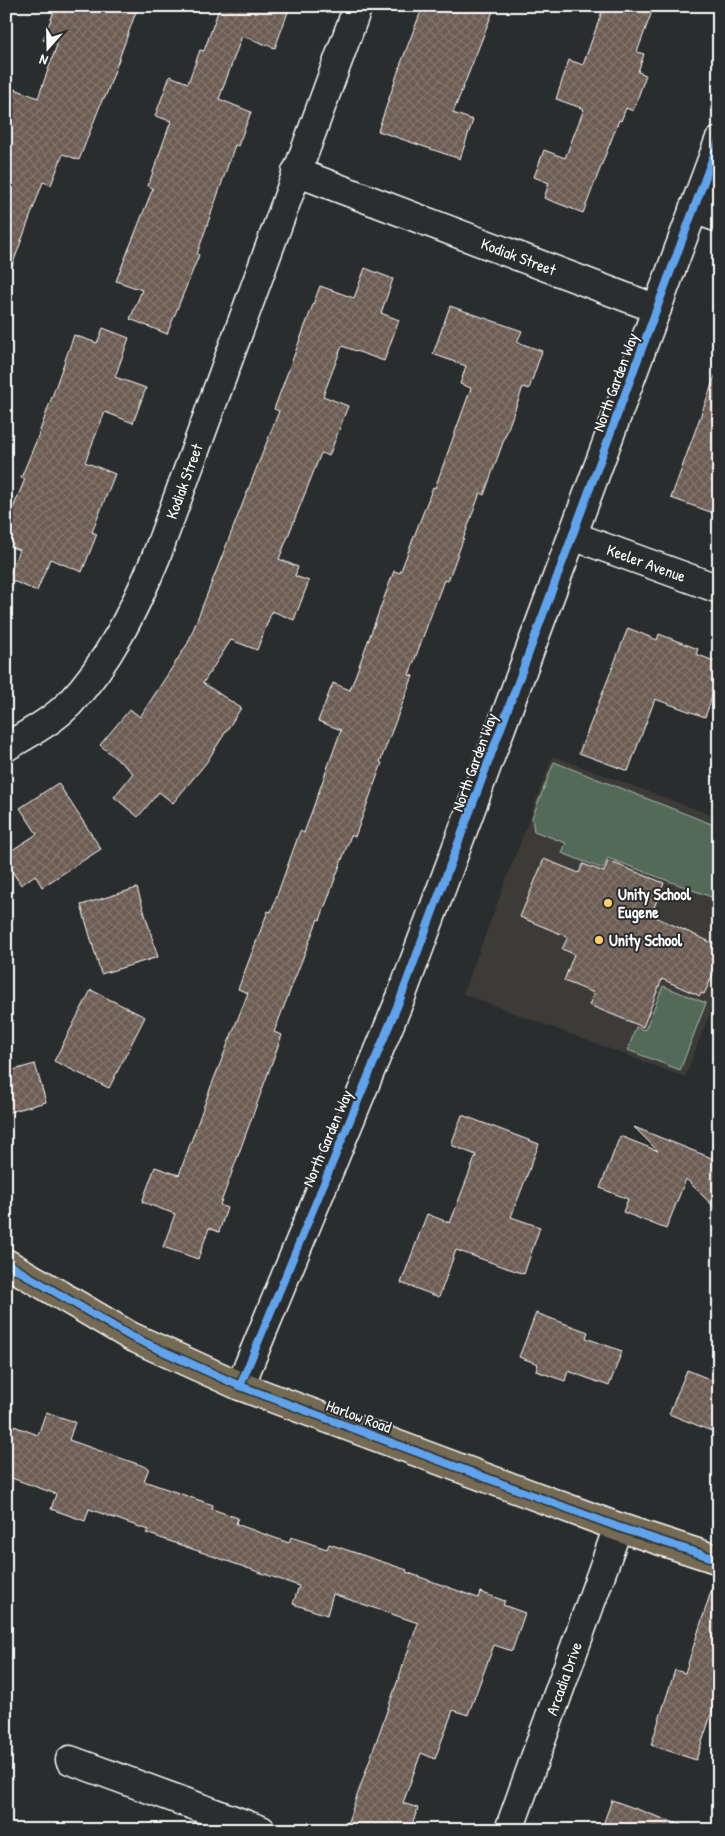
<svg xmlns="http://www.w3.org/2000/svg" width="725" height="1836" font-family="'Patrick Hand',sans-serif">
	<defs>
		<pattern id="building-cross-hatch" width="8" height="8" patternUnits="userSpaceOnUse" patternTransform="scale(1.25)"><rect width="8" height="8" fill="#6c5c53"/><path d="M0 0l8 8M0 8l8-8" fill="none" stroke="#82746d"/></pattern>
	</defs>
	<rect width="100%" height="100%" fill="#2a2d2e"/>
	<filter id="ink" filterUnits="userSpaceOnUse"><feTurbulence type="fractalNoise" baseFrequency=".02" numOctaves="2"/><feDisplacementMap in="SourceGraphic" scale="10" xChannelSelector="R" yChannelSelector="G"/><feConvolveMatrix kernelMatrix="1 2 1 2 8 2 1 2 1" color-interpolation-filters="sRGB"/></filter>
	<g filter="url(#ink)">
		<!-- built -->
		<path fill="#3e3b39" d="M553 756 719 818V989L685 1077 463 994Z"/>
		<!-- green -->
		<path fill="#526b58" stroke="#a8b5ac" d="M554 762 719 827V900L608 858 603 869 562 853 566 843 534 831 532 818Z
			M663 986 706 1003 680 1070 628 1050 636 1027 645 1030Z"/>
		<!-- building -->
		<path fill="url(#building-cross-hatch)" stroke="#fff" d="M56 6H138L105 98H103L79 160 63 154 51 185 43 182 9 274H6V112L15 89 38 98 57 45 43 40Z
			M220 6H271L288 12 275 48 242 36 219 99 251 112 238 146 235 145 197 254 199 255 167 334 130 319 142 290 116 281 153 188 148 186 171 121 155 116 170 76 188 83 200 50 204 51Z
			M423 6H495L453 113 473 120 460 159 378 131 401 63Z
			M604 6H654L637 52 644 54 638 72 646 75 633 111 626 108 621 121 619 120 583 213 544 198 549 183 534 177 544 150 565 158 584 109 556 99 569 60 583 65Z
			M365 268 393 279 381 313 399 320 384 361 342 346 323 396 348 406 329 456 321 453 279 559 298 567 295 576 309 581 294 620 272 611 257 650 231 640 203 683 241 708 206 763 173 803 159 792 138 817 114 797 133 773 100 745 130 709 140 717 188 643 279 411 274 409 320 286 354 298Z
			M450 306 522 331 517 342 542 351 529 389 523 387 484 495 480 493 448 581 444 580 409 675 413 676 380 762 382 763 355 837 351 835 320 920 318 919 274 1032 282 1035 220 1205 227 1208 219 1232 209 1228 198 1259 163 1247 175 1214 142 1202 155 1167 179 1175 210 1089 248 993 238 989 268 911 271 912 300 831 304 833 341 730 318 721 333 683 350 690 394 571 400 573 433 487 435 488 471 388 460 384 466 366 433 354Z
			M103 328 129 338 115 377 146 388 133 423 105 412 85 462 115 474 92 532 97 534 82 572 50 559 37 591 8 579 19 550 6 545V525L25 479 21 478 37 439 74 335 97 343Z
			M715 376H719V515L671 498Z
			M628 628 657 640 659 634 698 649 696 654 719 663V679L705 717 655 699 628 771 579 753Z
			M58 783 101 849 42 887 35 875 21 885 6 862V854L37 834 20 808Z
			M544 859 579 873 583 864 604 872 608 861 664 883 651 915 719 946V962L704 994 701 993 700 996 662 979 643 1027 589 1005 594 993 564 981 574 954 562 949 568 937 520 917Z
			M137 888 158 957 101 974 81 905Z
			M91 990 145 1017 109 1088 54 1061Z
			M35 1064 46 1102 6 1113V1072Z
			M462 1115 539 1144 511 1217 540 1227 524 1274 456 1250 439 1297 401 1283 427 1214 450 1223 476 1155 451 1145Z
			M634 1127 719 1161V1212L686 1179 666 1229 623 1212 628 1199 600 1188 620 1136 658 1151Z
			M536 1313 588 1332 586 1338 622 1351 609 1386 568 1371 565 1381 536 1371 538 1364 519 1357Z
			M687 1370 719 1383V1434L669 1414Z
			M46 1412 75 1422 69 1440 149 1468 144 1481 213 1505 212 1509 238 1518 236 1524 289 1543 291 1537 327 1549 329 1544 407 1570 406 1572 478 1598 480 1592 505 1601 503 1605 525 1613 512 1651 494 1645 468 1715 453 1710 435 1759 421 1753 403 1803 418 1808 410 1830H345L418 1623 333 1594 327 1615 293 1604 299 1586 146 1533 148 1530 89 1509 85 1521 51 1509 56 1494 6 1476V1423L38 1435Z
			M713 1585 719 1586V1691L696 1760 651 1745 675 1670 685 1673Z
			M612 1800 686 1827 685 1830H601Z"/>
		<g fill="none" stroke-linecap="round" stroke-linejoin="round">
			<defs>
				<g id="minor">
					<path id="s1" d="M296 172 657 309"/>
					<path d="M693 209 719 218"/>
					<path id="s2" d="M573 536 719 589"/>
					<path id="s3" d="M6 747C28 734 51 722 69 704 109 662 134 610 156 557L358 6"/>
					<path d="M240 1386 401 997 719 141"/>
					<path d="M70 1760 261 1830"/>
					<path id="s4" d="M509 1830 618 1527"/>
				</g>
				<path id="major" d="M6 1263 130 1336 240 1386 618 1527 719 1560"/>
			</defs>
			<!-- minor casing -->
			<use href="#minor" stroke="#fff" stroke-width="31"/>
			<!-- major casing -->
			<use href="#major" stroke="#fff" stroke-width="31"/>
			<!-- minor -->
			<use href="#minor" stroke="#2a2d2e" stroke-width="28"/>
			<!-- major -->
			<use href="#major" stroke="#746b52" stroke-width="28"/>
			<defs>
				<path id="cycleway" d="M6 1263 130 1336 240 1386 618 1527 719 1560
					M240 1386 401 997 719 141"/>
			</defs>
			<!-- cycleway casing -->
			<use href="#cycleway" stroke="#2a2d2e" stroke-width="11"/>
			<!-- cycleway -->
			<use href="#cycleway" stroke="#60a3ed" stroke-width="8"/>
		</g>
	</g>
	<!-- markers -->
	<g fill="#ffd166" stroke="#2a2d2e" stroke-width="2">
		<circle cx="608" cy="903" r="5"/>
		<circle cx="599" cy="940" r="5"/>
	</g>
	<g text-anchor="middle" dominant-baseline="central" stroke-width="4" stroke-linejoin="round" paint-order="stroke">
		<!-- street labels -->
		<g font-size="16" fill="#fff" stroke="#2a2d2e">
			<text stroke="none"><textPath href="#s1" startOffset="238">Kodiak Street</textPath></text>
			<text transform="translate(615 382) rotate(-70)">North Garden Way</text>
			<text stroke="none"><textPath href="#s3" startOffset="329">Kodiak Street</textPath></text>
			<text stroke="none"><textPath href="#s2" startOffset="78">Keeler Avenue</textPath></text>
			<text transform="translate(474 762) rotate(-70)">North Garden Way</text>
			<text transform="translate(327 1138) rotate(-67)">North Garden Way</text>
			<text transform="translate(359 1416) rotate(20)">Harlow Road</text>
			<text stroke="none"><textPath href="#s4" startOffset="161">Arcadia Drive</textPath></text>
		</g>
		<!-- poi labels -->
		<g font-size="16" font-weight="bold" fill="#fff" stroke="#2a2d2e" text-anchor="start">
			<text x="618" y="894">Unity School<tspan x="618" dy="18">Eugene</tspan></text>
			<text x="609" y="940">Unity School</text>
		</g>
	</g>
	<!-- margin -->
	<rect width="725" height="1836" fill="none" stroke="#2a2d2e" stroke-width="25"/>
	<rect x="12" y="12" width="700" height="1811" fill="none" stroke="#fff" stroke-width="2" filter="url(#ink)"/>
	<!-- north arrow -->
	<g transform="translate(48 48) rotate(200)" stroke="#2a2d2e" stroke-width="4" paint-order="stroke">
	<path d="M0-4L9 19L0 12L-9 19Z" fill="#ffffff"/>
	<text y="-8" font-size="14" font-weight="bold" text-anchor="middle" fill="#ffffff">N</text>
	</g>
</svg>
